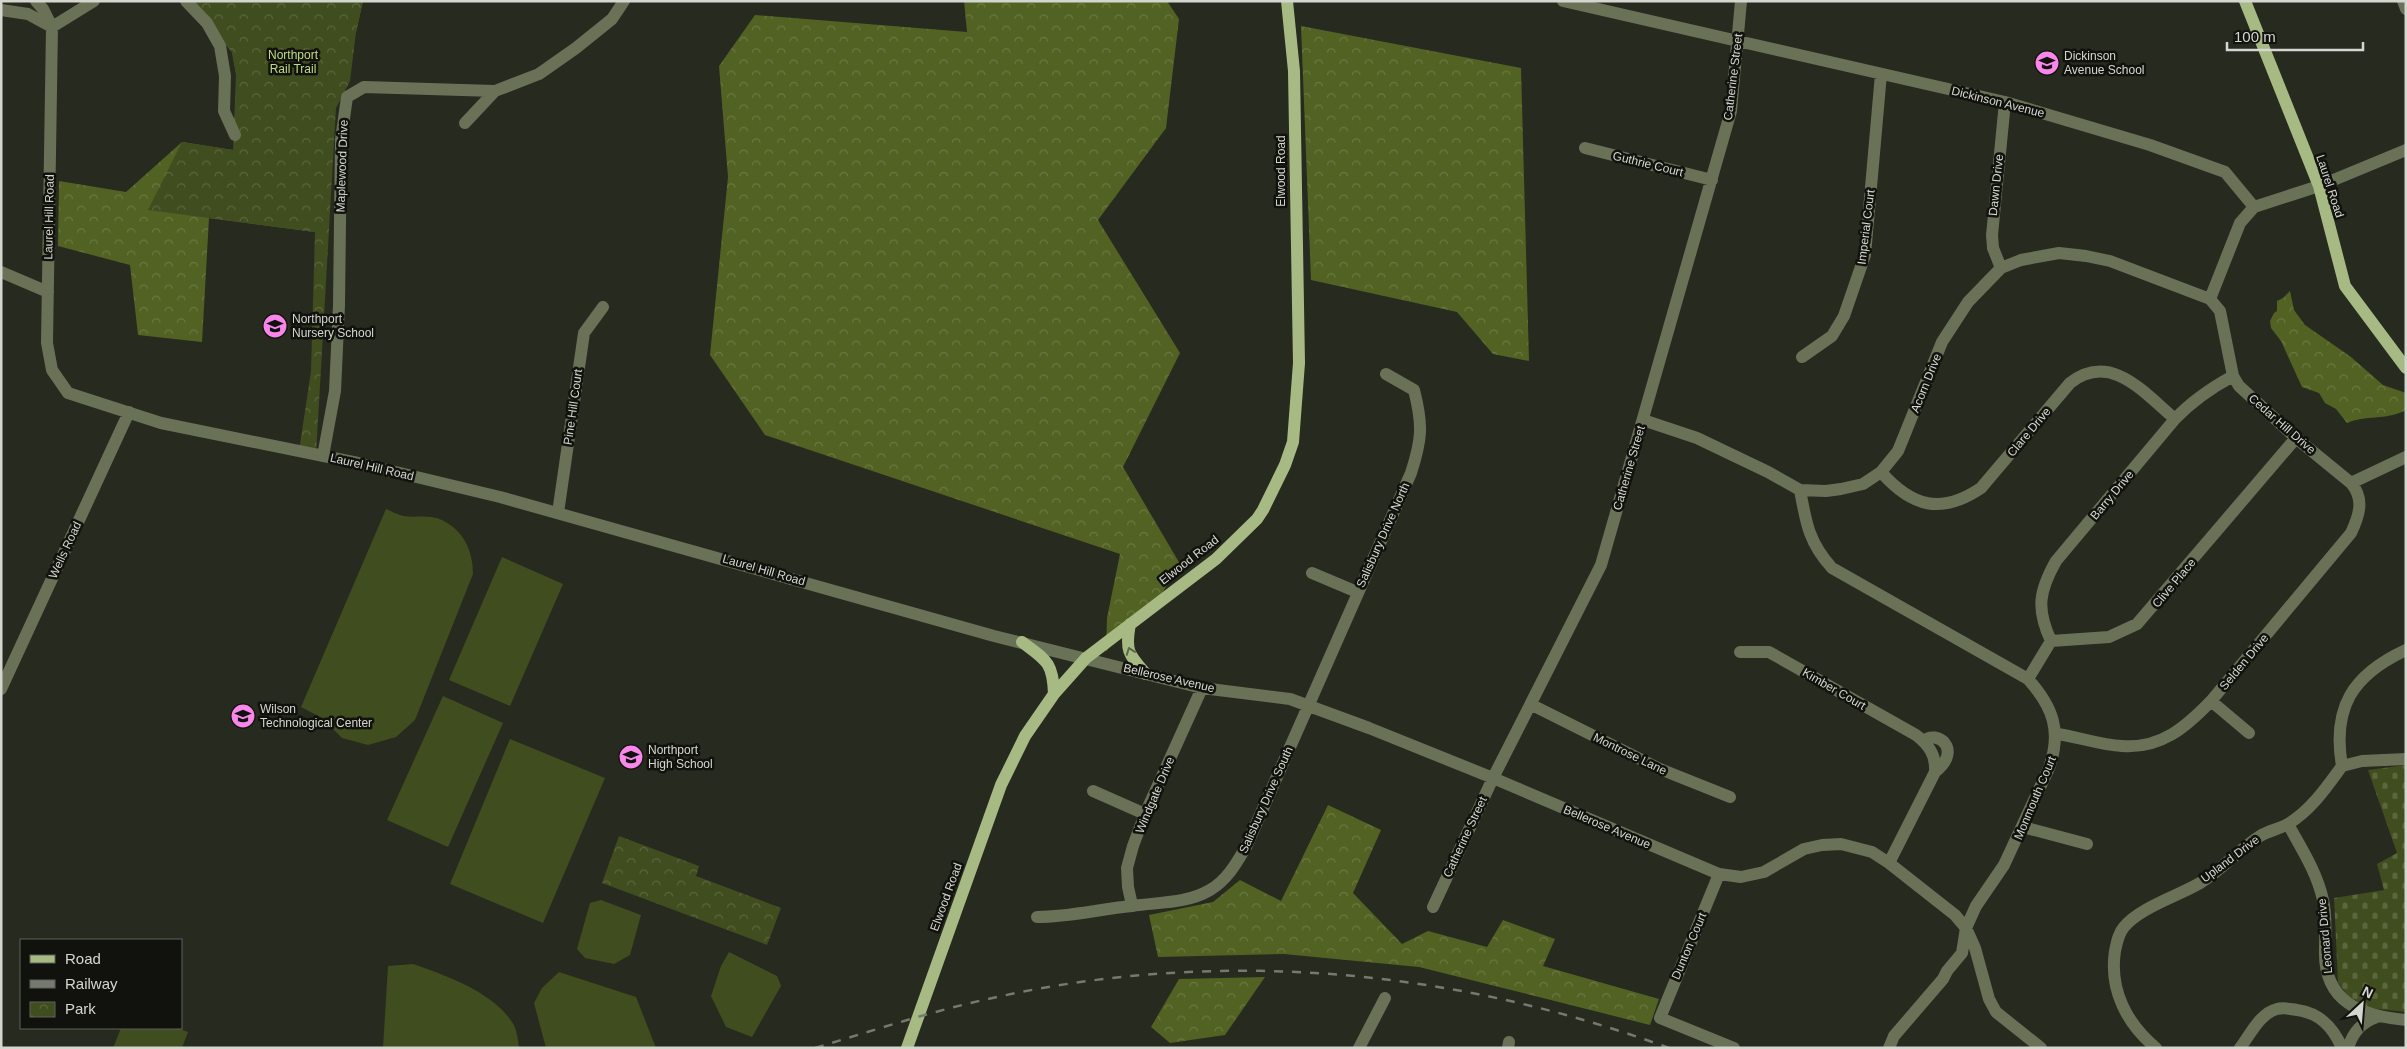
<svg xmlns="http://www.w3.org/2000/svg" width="2407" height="1049" font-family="Arial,sans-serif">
	<defs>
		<pattern id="forest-crowns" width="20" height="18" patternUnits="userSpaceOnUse" patternTransform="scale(1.25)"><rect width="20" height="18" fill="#526223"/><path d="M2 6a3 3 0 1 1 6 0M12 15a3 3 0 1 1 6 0" fill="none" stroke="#6a7842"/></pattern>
		<pattern id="cemetery-stones" width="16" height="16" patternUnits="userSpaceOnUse" patternTransform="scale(1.25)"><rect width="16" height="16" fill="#404d1e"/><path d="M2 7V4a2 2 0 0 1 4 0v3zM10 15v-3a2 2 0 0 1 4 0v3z" fill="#5b663e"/></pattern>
		<pattern id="park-crowns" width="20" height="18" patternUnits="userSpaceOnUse" patternTransform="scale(1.25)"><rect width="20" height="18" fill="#404d1e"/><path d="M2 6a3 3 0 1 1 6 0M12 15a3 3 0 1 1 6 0" fill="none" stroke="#5b663e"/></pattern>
	</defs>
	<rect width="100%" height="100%" fill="#272a1f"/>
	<!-- grass -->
	<path fill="#404d1e" d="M386 509C391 511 398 515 404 516 416 518 430 514 442 520 464 531 473 551 473 574L415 720 396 737 368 745 342 738 322 718 301 707Z
		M502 557 563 584 510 706 449 680Z
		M443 696 503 723 448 847 387 820Z
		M510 739 605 778 543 923 450 884Z
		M601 900 641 915 630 955 614 964 585 958 577 949 590 903Z
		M729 952 777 976 781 986 752 1037 726 1027 711 996 721 966Z
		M413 964C445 975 493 992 512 1022 517 1029 518 1040 519 1048H383L388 966Z
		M559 972 636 997 656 1048H546L534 1003 542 988Z
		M121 1028H177L188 1032 182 1048H113Z"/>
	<!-- forest -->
	<path fill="url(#forest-crowns)" d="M291 1H363L356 32 324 110 315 232 209 218 202 342 138 335 130 265 58 246 59 181 126 192 182 142 233 150 255 138 236 74 232 52 207 23Z
		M964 1H1167L1179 19 1166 128 1098 220 1180 353 1123 467 1180 564 1148 616 1118 633 1106 652 1107 618 1120 554 765 435 710 355 728 177 719 66 755 15 967 32Z
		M1301 26 1521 68 1529 361 1493 354 1457 312 1311 280Z
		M2290 291 2294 310 2305 325 2351 357 2383 385 2406 393V408L2404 411C2386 420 2365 415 2347 423L2336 409 2325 403 2319 393 2302 387 2281 341 2271 328 2270 321 2274 313 2277 311V301L2283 298Z
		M1328 805 1381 830 1353 893 1402 944 1428 931 1487 947 1503 920 1555 939 1543 966 1659 999 1650 1025 1419 967 1284 954 1158 957 1149 915 1213 902 1240 880 1281 901Z
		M1265 977 1225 1035 1170 1043 1151 1027 1179 979Z"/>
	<!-- cemetery -->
	<path fill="url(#cemetery-stones)" d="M2406 765V1012L2369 1008 2348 996 2338 983 2334 898 2384 890 2377 864 2397 853 2368 770Z"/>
	<!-- park -->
	<path fill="url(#park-crowns)" d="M191 1H363L356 32 350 81 336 108 316 455 299 451 311 371 315 232 148 210 182 142 233 150 236 74 232 52Z
		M619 836 699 866 696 876 781 908 767 945 602 883Z"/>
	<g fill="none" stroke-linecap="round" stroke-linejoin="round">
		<!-- minor -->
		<path stroke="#697157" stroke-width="12" d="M36 1 43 9 52 27 94 1
			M186 1 207 23 220 46 225 76 224 111 235 135
			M1563 1 2005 102 2150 145 2225 172 2254 207 2319 186 2406 150
			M2403 1 2406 9
			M1 10 28 14 52 27 47 343 52 370 68 393 161 423 358 463 500 497 994 636 1202 688 1290 699 1369 728 1493 778 1719 874 1741 877 1764 872 1804 849 1822 845 1841 844 1872 852 1889 863 1955 915 1966 928 1975 948 1989 999 1996 1012 2041 1048
			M465 123 495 91
			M1585 148 1712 180
			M2001 268 1993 248 1992 235 2005 102
			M1 272 48 292
			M2210 299 2220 311 2233 376 2239 386 2296 438 2351 483 2406 457
			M2210 299 2240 223 2254 207
			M1802 357 1832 336 1844 316 1865 255 1881 74
			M1643 420 1697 438 1768 472 1800 490 1826 491 1841 489 1863 484 1881 472 1898 451 1942 342 1968 302 2001 268 2021 260 2059 253 2086 256 2110 261 2210 299
			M323 456 335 391 339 305 341 140 347 97 364 87 495 91 539 74 576 48 612 19 624 1
			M1881 472C1912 507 1941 515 1981 488L2070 383C2111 351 2144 393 2175 419
			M1800 490C1806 523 1809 543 1832 568L2028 679C2053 707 2062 731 2049 768L2004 865 1976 906 1966 928 1962 953 1947 971 1943 979 1894 1036 1889 1048
			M558 513 584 333 603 307
			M1312 573 1357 592
			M2051 641C2036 609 2039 591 2056 561L2175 419C2192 401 2211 388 2233 376
			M2051 641 2109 637 2137 624 2296 438
			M1740 652H1769L1916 735C1929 745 1936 755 1935 772L1889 863
			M2028 679 2051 641
			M1 689 129 412
			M2211 701 2249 733
			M1532 705 1660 769 1730 797
			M2057 734C2079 737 2100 745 2122 746 2161 749 2186 727 2211 701L2351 533C2359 516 2365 499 2351 483
			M1924 741C1936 729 1964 749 1935 772
			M2342 766 2362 761 2406 759
			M1093 791 1145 814
			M2288 824C2301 848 2317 872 2323 900 2327 917 2325 932 2325 949 2323 1002 2361 1016 2406 1020
			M2023 827 2087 844
			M1719 874 1660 1018 1734 1048
			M1132 905 1128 887 1127 868 1133 846 1145 814 1202 688
			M1433 907 1493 778 1601 565 1731 111 1741 1
			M1037 917C1069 917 1100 909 1132 906 1158 902 1186 904 1210 890 1227 880 1236 864 1246 847L1411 473C1422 439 1423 425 1414 390L1386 374
			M1359 1048 1385 998
			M1508 1048 1509 1042
			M2156 1048C2127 1024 2109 990 2115 951 2117 942 2118 934 2124 927 2139 908 2178 896 2200 883 2222 870 2238 850 2260 836 2268 831 2279 829 2288 824 2311 810 2326 788 2342 766 2332 708 2352 675 2406 650
			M2240 1048C2250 1035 2260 1013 2277 1009 2283 1007 2291 1009 2297 1010 2320 1013 2333 1027 2342 1048
			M2348 1048C2353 1032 2361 1023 2377 1017"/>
		<!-- major -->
		<path stroke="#a8ba83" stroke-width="12" d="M2245 1 2319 186 2345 286 2406 368
			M1130 624C1125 650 1128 654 1146 674
			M1022 642C1046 660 1053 662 1054 694
			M907 1048 1001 785 1025 736 1054 694 1086 658 1216 559 1257 519 1263 510 1285 465 1293 442 1299 363 1294 71 1287 1"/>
		<!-- rail -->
		<path stroke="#76796f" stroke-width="2.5" stroke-dasharray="9 9" stroke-linecap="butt" d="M815 1048C875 1030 935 1010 997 997 1221 948 1454 969 1669 1048"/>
	</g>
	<!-- one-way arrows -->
	<defs><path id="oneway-chevron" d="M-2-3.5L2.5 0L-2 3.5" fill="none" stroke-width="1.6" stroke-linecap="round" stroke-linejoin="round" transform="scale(1.25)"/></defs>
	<use stroke="#5c6648" href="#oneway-chevron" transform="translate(1130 651) rotate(-110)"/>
	<!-- icons -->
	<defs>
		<symbol id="school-disc" viewBox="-11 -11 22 22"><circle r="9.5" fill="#f987e9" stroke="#11120d"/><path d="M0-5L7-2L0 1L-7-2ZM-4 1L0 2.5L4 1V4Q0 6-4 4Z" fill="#111"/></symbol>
	</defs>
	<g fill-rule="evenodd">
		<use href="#school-disc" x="2033" y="49" width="28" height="28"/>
		<use href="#school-disc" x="261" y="312" width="28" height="28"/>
		<use href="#school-disc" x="229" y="702" width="28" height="28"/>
		<use href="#school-disc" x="617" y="743" width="28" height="28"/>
	</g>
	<g text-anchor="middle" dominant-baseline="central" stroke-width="5" stroke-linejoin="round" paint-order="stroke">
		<!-- park labels -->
		<g font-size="12" fill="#c1dc81" stroke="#11120d">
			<text x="293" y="55">Northport<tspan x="293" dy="14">Rail Trail</tspan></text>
		</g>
		<!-- poi labels -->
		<g font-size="12" fill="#d4d7cf" stroke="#11120d" text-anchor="start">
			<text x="2064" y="56">Dickinson<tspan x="2064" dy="14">Avenue School</tspan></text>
			<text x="292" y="319">Northport<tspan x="292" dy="14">Nursery School</tspan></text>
			<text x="260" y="709">Wilson<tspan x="260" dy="14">Technological Center</tspan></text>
			<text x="648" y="750">Northport<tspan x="648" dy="14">High School</tspan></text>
		</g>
		<!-- street labels -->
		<g font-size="12" fill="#d4d7cf" stroke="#11120d">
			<text transform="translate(1733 77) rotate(-83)">Catherine Street</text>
			<text transform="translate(1998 102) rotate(14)">Dickinson Avenue</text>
			<text transform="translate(1648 164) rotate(14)">Guthrie Court</text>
			<text transform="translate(342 166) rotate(-88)">Maplewood Drive</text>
			<text transform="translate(1281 171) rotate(-90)">Elwood Road</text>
			<text transform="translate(1996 185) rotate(-84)">Dawn Drive</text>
			<text transform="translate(2330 186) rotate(72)">Laurel Road</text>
			<text transform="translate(49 217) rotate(-89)">Laurel Hill Road</text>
			<text transform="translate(1866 227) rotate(-83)">Imperial Court</text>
			<text transform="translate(1926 383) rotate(-68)">Acorn Drive</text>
			<text transform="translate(573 407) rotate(-82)">Pine Hill Court</text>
			<text transform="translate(2282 424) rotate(41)">Cedar Hill Drive</text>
			<text transform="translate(2029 432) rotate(-50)">Clare Drive</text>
			<text transform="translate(372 467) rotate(13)">Laurel Hill Road</text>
			<text transform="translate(1629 468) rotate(-74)">Catherine Street</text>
			<text transform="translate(2112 495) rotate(-50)">Barry Drive</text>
			<text transform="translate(1383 535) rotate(-66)">Salisbury Drive North</text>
			<text transform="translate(65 550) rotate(-65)">Wells Road</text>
			<text transform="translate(1189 560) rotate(-38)">Elwood Road</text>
			<text transform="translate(764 570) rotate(16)">Laurel Hill Road</text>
			<text transform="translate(2174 583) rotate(-50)">Clive Place</text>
			<text transform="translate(2244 662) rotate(-50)">Selden Drive</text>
			<text transform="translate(1169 678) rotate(13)">Bellerose Avenue</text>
			<text transform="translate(1834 689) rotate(30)">Kimber Court</text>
			<text transform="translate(1630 754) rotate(26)">Montrose Lane</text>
			<text transform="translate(1155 795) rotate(-67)">Windgate Drive</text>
			<text transform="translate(2035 798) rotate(-67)">Monmouth Court</text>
			<text transform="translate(1266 800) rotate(-66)">Salisbury Drive South</text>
			<text transform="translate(1607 827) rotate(23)">Bellerose Avenue</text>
			<text transform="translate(1465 837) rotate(-65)">Catherine Street</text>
			<text transform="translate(2230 859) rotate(-37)">Upland Drive</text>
			<text transform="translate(946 897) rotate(-70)">Elwood Road</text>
			<text transform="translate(2325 936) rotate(-95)">Leonard Drive</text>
			<text transform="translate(1689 946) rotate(-67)">Dunton Court</text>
		</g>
	</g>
	<!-- border -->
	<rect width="2407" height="1049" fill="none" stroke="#d4d7cf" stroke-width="5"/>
	<!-- legend -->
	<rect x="20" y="939" width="162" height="90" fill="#11120d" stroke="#5f615b"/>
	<rect x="30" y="955" width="25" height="8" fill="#a8ba83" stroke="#5f615b"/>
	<text x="65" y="964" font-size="15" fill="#d4d7cf">Road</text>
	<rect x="30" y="980" width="25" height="8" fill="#76796f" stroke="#5f615b"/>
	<text x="65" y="989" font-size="15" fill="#d4d7cf">Railway</text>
	<rect x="30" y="1002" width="25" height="15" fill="url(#park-crowns)" stroke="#5f615b"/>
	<text x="65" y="1014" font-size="15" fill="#d4d7cf">Park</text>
	<!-- north arrow -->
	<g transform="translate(2362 1004) rotate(26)" stroke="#11120d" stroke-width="4" paint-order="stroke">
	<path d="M0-4L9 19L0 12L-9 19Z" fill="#d4d7cf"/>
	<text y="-8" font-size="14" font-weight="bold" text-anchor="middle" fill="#d4d7cf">N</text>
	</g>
	<!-- scale -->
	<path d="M2227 42v8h136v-8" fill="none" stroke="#d4d7cf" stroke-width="2.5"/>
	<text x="2234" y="42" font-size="15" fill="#d4d7cf" stroke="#11120d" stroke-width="4" paint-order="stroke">100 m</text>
</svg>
